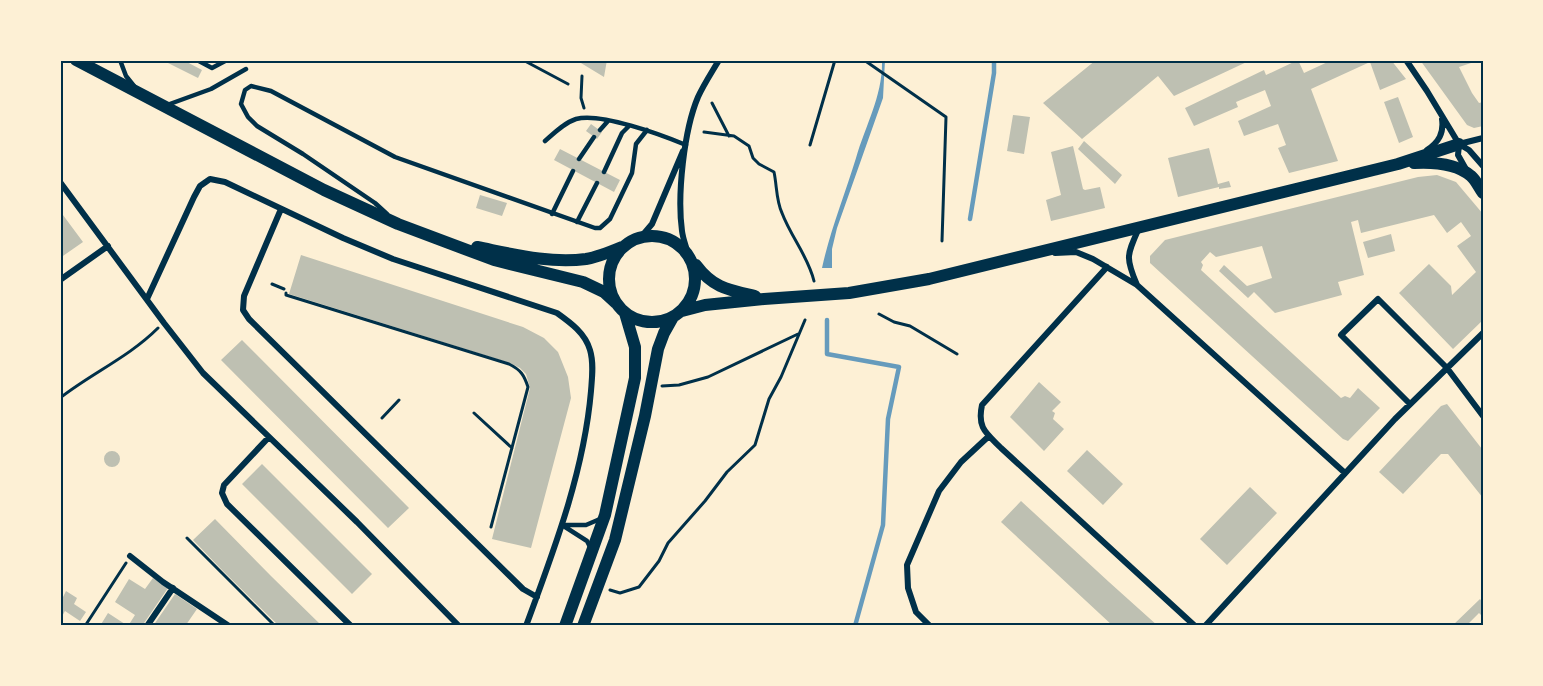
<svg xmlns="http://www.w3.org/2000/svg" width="1543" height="686" font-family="'DM Sans',sans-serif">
	<rect width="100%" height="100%" fill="#fdf0d5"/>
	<!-- water -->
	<path fill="#669bbc" d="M882 60H885L883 98 837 228 832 249V268H822C830 231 845 194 856 158 866 124 883 95 882 60Z"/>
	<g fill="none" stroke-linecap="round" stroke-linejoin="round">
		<!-- stream -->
		<path stroke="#669bbc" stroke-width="4.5" d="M970 219 994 73V60
			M827 320V354L899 367 888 419 883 525 855 626"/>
	</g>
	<!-- building -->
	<path fill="#bec0b2" d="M162 60H183L202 70 198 78Z
		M576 60H607L604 77Z
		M1096 60H1251L1174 96 1158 76 1082 139 1043 103Z
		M1298 60 1304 73 1332 60H1391L1406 79 1380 90 1370 62 1311 89 1338 161 1289 173 1278 148 1286 145 1278 124 1244 136 1238 121 1271 106 1265 90 1236 102 1238 107 1194 126 1185 108 1264 70 1266 75Z
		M1420 60H1480L1459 67 1472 93 1479 103 1483 102V126L1474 128 1467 125Z
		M1398 97 1413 137 1399 143 1384 102Z
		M1013 115 1030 117 1024 154 1007 151Z
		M591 124 602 132 597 139 586 131Z
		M1084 141 1122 175 1115 184 1078 149Z
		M1073 146 1083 189 1085 190 1100 187 1105 208 1051 221 1046 200 1061 195 1051 152Z
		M1209 148 1218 184 1229 181 1231 187 1219 189V187L1178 197 1168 158Z
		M560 149 620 180 614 192 554 160Z
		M1437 175 1456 182 1483 214V320L1453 349 1399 293 1429 264 1451 286 1452 295 1476 272 1457 246 1471 236 1461 222 1447 233 1434 215 1361 233 1358 220 1351 222 1364 275 1338 282 1342 295 1275 313 1254 292 1248 298 1219 271 1224 265 1247 286 1272 278 1262 246 1216 257 1210 252 1201 262 1203 265 1201 270 1341 398 1345 396 1350 398 1358 388 1380 408 1348 441 1343 439 1150 263V256L1165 240 1418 177Z
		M480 195 507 203 502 216 476 208Z
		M60 211 83 242 60 258Z
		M1391 234 1395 251 1368 258 1363 242Z
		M301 255 523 327 544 338 558 352 568 377 571 398 531 548 492 539 530 388 526 374 520 368 510 363 289 294Z
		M242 340 409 508 388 528 221 360Z
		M1039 382 1061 402 1052 411 1055 413 1053 419 1064 429 1044 451 1010 417Z
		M1447 404 1482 449 1483 498 1448 454H1441L1403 494 1379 472 1441 406Z
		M1087 450 1123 484 1103 505 1067 471Z
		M104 459a8 8 0 1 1 16 0a8 8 0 1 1-16 0Z
		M262 464 372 574 352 594 242 484Z
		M1250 487 1277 513 1227 565 1200 539Z
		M1021 501 1109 582 1158 626H1113L1001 522Z
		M215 519 271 576 322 626H279L222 570 193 540Z
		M153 578 168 588 142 626H100L108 613 128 626 135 615 115 602 129 579 145 589Z
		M66 591 77 598 74 604 86 612 80 621 65 611 60 620V595L63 597Z
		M175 594 197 609 188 622 185 626 180 624 153 626Z
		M1480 599 1483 603V617L1479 613 1468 624 1469 626H1452Z"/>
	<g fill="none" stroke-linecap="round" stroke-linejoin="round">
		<!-- path -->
		<path stroke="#003049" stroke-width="3" d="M523 60 568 84
			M864 60 946 117 942 241
			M582 76 581 98 584 108
			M712 103 729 136
			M704 132 734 136 749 146 753 158 759 164 774 172C777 186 776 200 782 213 791 237 808 256 814 281
			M810 145 835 60
			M272 284 284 289
			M286 293V295L509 364C521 370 524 375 528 387L491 527
			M879 314 894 322 910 326 957 354
			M662 386 679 385 708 377 798 334
			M60 398C92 373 129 357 158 328
			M474 413 512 448
			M382 418 399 400
			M187 538 275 626
			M610 590 620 593 639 587 659 561 668 543 705 501 727 472 755 445 769 399 781 377 805 320
			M85 626 126 563"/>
		<!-- service -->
		<path stroke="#003049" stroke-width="4.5" d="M120 60 126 76 134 86
			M197 60 212 68 227 60
			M167 105 211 89 246 69
			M600 130 608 121
			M545 141C554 133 564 123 576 119 600 112 662 135 686 145
			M579 159 594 137
			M604 172 622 133 629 126
			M387 214 375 203 303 154 257 126 248 117 241 104 245 90 251 86 271 91 395 157 595 228H600L610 219 632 173 636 144 647 130
			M552 214 573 171
			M577 222 597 183
			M591 549 587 541 562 525H586L600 519"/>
		<!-- minor -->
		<path stroke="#003049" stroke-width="6" d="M1406 60 1427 91 1459 144
			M1459 144 1469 150 1483 166
			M1459 144 1483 138
			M1459 145 1458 155 1467 171
			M1427 150C1439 142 1444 133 1442 119
			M60 182 164 323 203 373 357 522 459 626
			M281 209 244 296 243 310 249 319 523 589 537 597
			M641 237 652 224 683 151
			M1055 253 1076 252 1093 259 1137 285 1345 473
			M688 254C686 246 683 239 682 231 677 195 684 130 698 97 704 84 712 72 719 60
			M1107 267 982 405C977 428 986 433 1001 448L1195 626
			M60 280 108 246
			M1137 285C1125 257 1127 255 1139 228
			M147 299 194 197 200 186 210 179 225 182 343 238 393 259 557 313C571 323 585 333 590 350 594 363 592 378 591 391 584 472 554 550 526 626
			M1410 404 1341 335 1378 299 1447 368 1483 416
			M269 437 224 485 222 493 227 504 351 626
			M130 556 163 582 229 626
			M147 626 173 588
			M930 626 916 612 908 588 907 565 939 491 961 462 989 436
			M1205 626 1395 419 1483 333"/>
		<!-- secondary -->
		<path stroke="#003049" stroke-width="12" d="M76 60 324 190 398 224 494 260 583 282 604 292 616 303
			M1414 163C1433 162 1456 163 1471 176 1476 180 1479 188 1483 193
			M609 279a43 43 0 1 1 86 0a43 43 0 1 1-86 0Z
			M477 247C512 254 550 264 586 259 598 257 610 252 622 247
			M696 265C713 288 729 290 755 296
			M682 311 705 305 764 299 849 293 929 279 1398 164 1459 144
			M565 626 605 515 635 378V347L625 313
			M583 626 615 540 645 416 658 349 664 333 673 317"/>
	</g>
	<!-- border -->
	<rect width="1543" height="686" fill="none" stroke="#fdf0d5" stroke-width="123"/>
	<rect x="62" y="62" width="1420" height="562" fill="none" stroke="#003049" stroke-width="2"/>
</svg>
